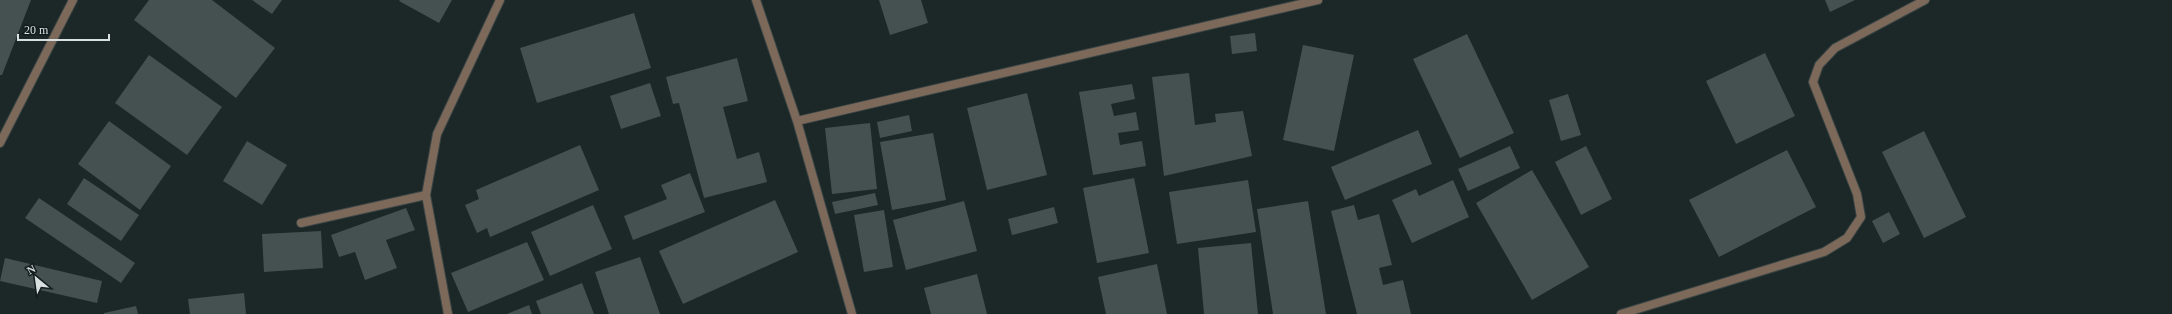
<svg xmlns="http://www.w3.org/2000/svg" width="2172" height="314" font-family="'Times New Roman',serif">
	<rect width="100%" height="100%" fill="#1c2727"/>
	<!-- building -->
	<path fill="#455050" d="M0 0H31L2 75H0Z
		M149 0H212L275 48 236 98 134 20Z
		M252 0H282L272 14Z
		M400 0H452L439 23 399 1Z
		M879 0H921L928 23 890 35Z
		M1825 0H1855L1830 12Z
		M634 13 651 68 537 103 520 48Z
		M1255 33 1257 51 1232 54 1230 36Z
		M1467 34 1514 133 1460 158 1413 59Z
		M1303 45 1354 55 1334 151 1283 140Z
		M1765 53 1795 116 1736 144 1706 81Z
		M149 55 222 107 187 155 115 103Z
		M737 58 748 101 723 107 737 159 759 152 767 182 704 198 679 103 673 104 666 77Z
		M1189 73 1195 125 1216 122 1215 114 1243 111 1252 156 1164 176 1152 77Z
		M650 83 661 116 621 129 610 96Z
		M1132 84 1135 99 1111 104 1114 116 1136 112 1139 130 1118 133 1120 145 1142 141 1146 166 1093 175 1079 92Z
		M1027 93 1047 175 987 190 967 108Z
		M1568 94 1581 135 1561 141 1549 100Z
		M909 115 912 131 880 138 877 122Z
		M109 121 171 166 140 210 78 164Z
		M870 123 877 189 832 194 825 128Z
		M1418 130 1432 164 1345 200 1331 167Z
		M1924 131 1966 217 1924 238 1882 152Z
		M933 133 946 200 892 210 880 142Z
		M247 141 287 165 262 205 223 181Z
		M580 145 599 190 490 237 487 228 477 233 465 205 479 199 476 190Z
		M1510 146 1520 168 1468 191 1458 169Z
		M1586 146 1612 199 1581 215 1555 162Z
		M1787 150 1816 207 1719 257 1689 200Z
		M1532 170 1589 267 1532 300 1476 203Z
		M690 173 705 212 633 240 624 216 667 199 661 185Z
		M84 178 139 215 121 241 67 204Z
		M1134 178 1149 253 1097 263 1083 188Z
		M1248 180 1256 232 1177 244 1169 192Z
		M1453 180 1469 217 1412 243 1392 200 1416 189 1419 196Z
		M875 193 878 205 835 214 832 202Z
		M39 198 135 263 121 283 25 218Z
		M775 200 798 252 683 304 659 251Z
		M964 201 977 251 906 270 893 220Z
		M1308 201 1326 314H1273L1257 209Z
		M593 205 612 249 550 276 531 232Z
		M1354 205 1358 220 1379 214 1392 265 1379 268 1383 285 1403 280 1411 314H1357L1331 211Z
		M1054 207 1058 223 1012 235 1008 219Z
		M406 208 415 230 386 240 397 268 365 280 355 252 339 257 331 235Z
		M884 210 893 267 864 272 854 215Z
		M1889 212 1900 234 1883 243 1872 221Z
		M321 231 323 268 264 272 262 234Z
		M527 242 544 280 468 312 451 273Z
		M1251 243 1258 314H1204L1198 248Z
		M640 257 660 314H609L595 272Z
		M5 258 102 281 97 303 0 281Z
		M1157 264 1167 314H1106L1098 277Z
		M977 274 987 314H931L924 288Z
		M582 283 594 314H541L536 301Z
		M244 293 246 314H190L188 299Z
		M529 305 532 314H507Z
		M136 306 138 314H104V313Z"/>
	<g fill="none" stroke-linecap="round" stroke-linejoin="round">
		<defs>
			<path id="minor" d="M756 0 797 121 852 314
				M797 121 1318 0
				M0 143 73 0
				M301 223 426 195
				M448 314 426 195 437 134 500 0
				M1621 314 1824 252 1847 238 1861 217 1857 194 1813 82 1819 65 1835 48 1925 0"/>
		</defs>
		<!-- minor casing -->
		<use href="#minor" stroke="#3a4545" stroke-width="10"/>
		<!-- minor -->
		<use href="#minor" stroke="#7d695a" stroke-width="8"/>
	</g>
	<!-- north arrow -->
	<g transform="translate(36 278) rotate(331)" stroke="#131d1d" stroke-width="3" paint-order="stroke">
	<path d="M0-3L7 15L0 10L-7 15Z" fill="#d9e0e0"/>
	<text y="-6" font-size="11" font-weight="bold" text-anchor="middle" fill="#d9e0e0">N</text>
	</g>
	<!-- scale -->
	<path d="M18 34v6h91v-6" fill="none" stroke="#d9e0e0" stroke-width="2"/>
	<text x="24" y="34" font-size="12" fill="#d9e0e0" stroke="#131d1d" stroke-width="3" paint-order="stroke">20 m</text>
</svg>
